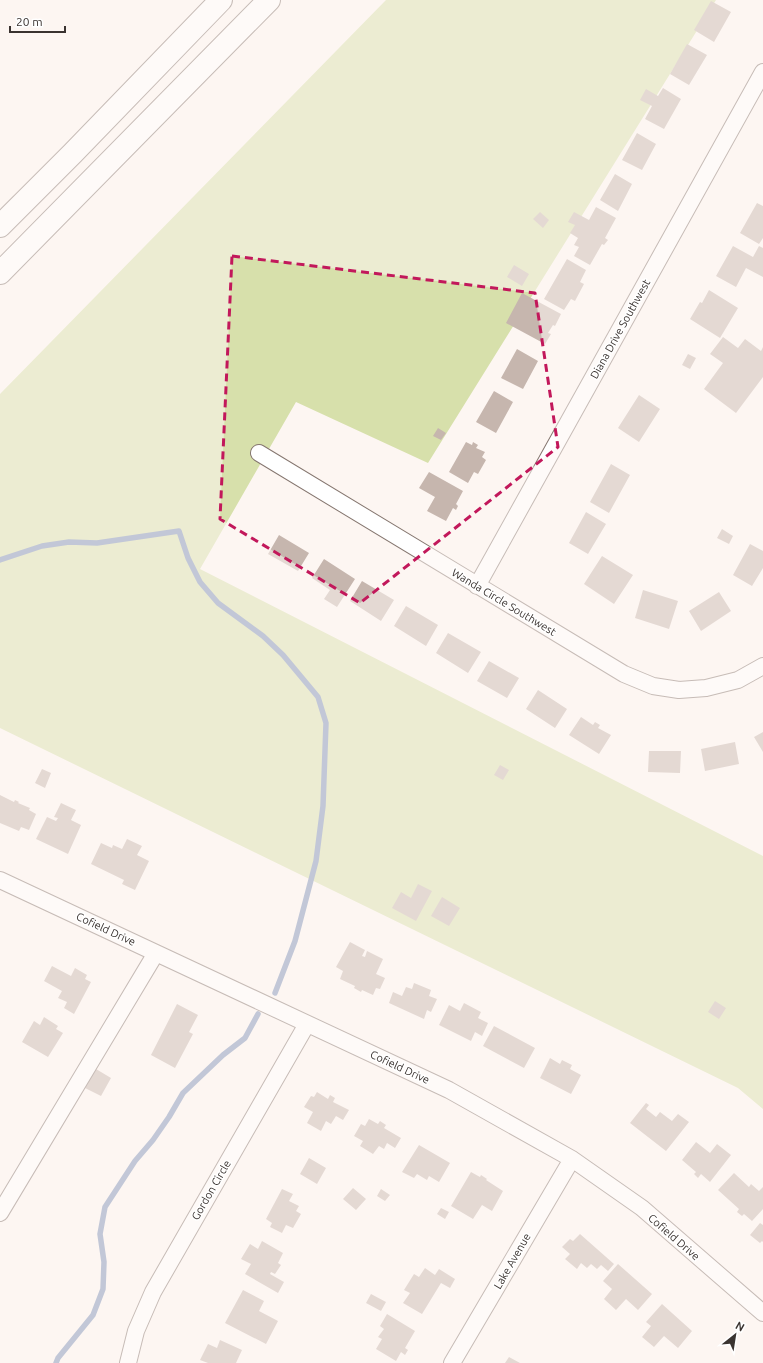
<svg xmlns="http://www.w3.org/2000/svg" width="763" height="1363" font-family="Ubuntu,sans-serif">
	<rect width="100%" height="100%" fill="#fdf6f2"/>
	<!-- green -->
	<path fill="#d7e0ab" d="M386 0H716L428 463 296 402 200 569 763 856V1109L738 1088 0 728V394Z"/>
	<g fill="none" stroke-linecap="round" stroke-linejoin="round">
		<!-- stream -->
		<path stroke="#7b8fb5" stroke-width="5.5" d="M0 560 42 546 69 542 97 543 179 531 188 558 200 582 218 603 263 636 283 655 318 697 326 723 323 806 316 861 295 941 275 993
			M56 1363 58 1358 93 1315 103 1289 104 1262 100 1234 105 1207 135 1161 153 1140 169 1117 183 1093 223 1055 245 1038 258 1014"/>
	</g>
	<!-- building -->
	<path fill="#c6b6ae" d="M711 1 731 12 714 42 694 30Z
		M687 44 707 55 689 85 670 74Z
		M663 88 681 99 664 129 645 119 652 106 640 100 646 89 658 96Z
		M637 133 656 144 642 170 622 160Z
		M615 174 632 184 618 211 600 200Z
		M757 203 763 206V238L759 244 740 233Z
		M596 207 616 218 605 238 608 240 604 245 602 244 590 265 574 256 579 247 574 245 578 238 570 233 575 225 568 222 574 212 589 220Z
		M540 212 549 220 543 228 533 219Z
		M733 246 753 257 759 246 763 248V277L746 268 736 287 716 276Z
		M567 259 586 270 580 282 584 284 575 301 571 299 564 310 544 299Z
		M514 265 529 274 522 286 507 277Z
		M709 290 738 308 720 338 690 319 700 302 702 303Z
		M522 293 561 314 555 326 553 325 548 333 551 334 545 344 506 323Z
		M723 337 738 348 745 339 761 351 763 347V377L736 413 704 389 723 363 710 354Z
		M517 349 538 361 523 389 501 378Z
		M688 354 696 358 690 369 682 365Z
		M494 391 513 402 496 433 476 422Z
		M639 395 660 409 639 442 618 428Z
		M438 428 446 433 441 440 433 436Z
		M466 442 472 445 473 442 478 445 476 448 485 452 482 457 486 460 478 474 474 472 468 483 449 472Z
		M611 464 630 475 609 513 590 502Z
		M429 472 463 491 456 504 458 506 456 510 453 508 446 521 427 511 435 497 419 488Z
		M586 512 606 524 588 554 569 543Z
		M722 529 733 536 729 544 717 538Z
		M279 535 309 553 298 571 268 554Z
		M750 544 763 551V568L752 586 733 575Z
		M602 556 633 575 614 604 584 584Z
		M324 559 355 579 337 607 324 599 330 590 312 578Z
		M362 581 394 600 381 621 350 601Z
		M643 590 678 601 669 629 635 618Z
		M719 592 731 611 701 631 689 611Z
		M406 606 438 625 426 646 394 626Z
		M448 633 481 652 468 673 436 653Z
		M489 661 519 678 507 698 477 681Z
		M538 690 567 709 555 728 526 709Z
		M581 717 593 725 595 722 600 725 598 728 611 735 599 754 569 735Z
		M763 732V752L754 737Z
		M735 742 739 764 705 771 701 749Z
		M649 751H681L680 773 648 772Z
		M500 765 509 770 503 780 494 775Z
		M42 769 51 773 45 788 35 783Z
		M0 795 14 802 15 800 19 802 18 803 30 808 29 810 36 814 29 830 21 827 19 831 0 823Z
		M61 803 76 810 71 820 81 825 68 854 36 839 47 817 56 821 58 818 54 817Z
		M127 839 142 846 137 855 149 861 135 890 122 884 124 880 91 864 101 843 112 848 113 845 122 849Z
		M418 884 432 891 416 921 392 908 401 892 411 898Z
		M442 897 460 908 449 926 431 916Z
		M350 942 365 950 362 956 365 957 367 951 383 959 376 974 385 978 380 989 376 988 373 995 362 990 361 992 354 988 355 986 340 979 343 971 336 967Z
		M52 966 71 976 75 968 87 975 85 979 91 982 74 1014 64 1008 67 1002 58 998 62 991 44 981Z
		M414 983 431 990 429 996 437 999 431 1012 427 1010 424 1019 389 1003 393 992 402 996 406 987 412 989Z
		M715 1001 726 1008 719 1019 708 1012Z
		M464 1003 481 1012 478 1018 488 1023 482 1036 475 1032 471 1041 439 1025 449 1005 460 1011Z
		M177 1004 198 1015 189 1032 193 1034 175 1068 151 1055Z
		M44 1017 58 1026 56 1029 63 1033 48 1057 22 1042 34 1021 40 1025Z
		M494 1026 535 1048 524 1068 483 1046Z
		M550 1058 560 1064 562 1060 572 1065 570 1069 581 1075 571 1094 540 1078Z
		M96 1069 111 1078 101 1096 85 1088Z
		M317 1092 328 1099 330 1095 335 1098 333 1102 349 1110 343 1120 336 1116 331 1124 326 1121 321 1131 307 1123 313 1112 304 1107 311 1096 314 1097Z
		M646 1103 649 1105 646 1109 656 1117 660 1112 672 1121 678 1114 689 1122 666 1151 630 1123Z
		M369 1119 378 1124 380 1121 386 1125 384 1128 401 1138 395 1148 387 1143 384 1149 379 1146 373 1154 360 1146 363 1141 354 1136 361 1124 365 1126Z
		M696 1142 710 1153 717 1144 731 1155 710 1182 701 1174 698 1178 694 1174 696 1172 682 1160Z
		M419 1145 450 1163 439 1182 429 1176 427 1180 417 1174 414 1178 402 1172Z
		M309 1158 326 1168 317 1184 300 1174Z
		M471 1172 480 1177 481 1175 487 1179 486 1180 503 1191 492 1211 482 1205 473 1219 451 1206Z
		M734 1173 749 1187 751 1184 759 1191 763 1187V1209L752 1221 744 1214 742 1216 737 1212 739 1209 718 1190Z
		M353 1188 366 1199 356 1210 343 1199Z
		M282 1189 293 1194 289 1201 299 1206 296 1211 301 1214 293 1228 286 1225 282 1233 270 1227 272 1223 266 1219Z
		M381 1189 390 1195 385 1201 377 1196Z
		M441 1208 449 1212 445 1219 437 1214Z
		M760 1223 763 1225V1242L762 1241 760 1243 750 1235Z
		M580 1234 614 1264 608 1271 601 1265 597 1269 591 1264 587 1268 581 1263 577 1269 565 1259 570 1254 562 1247 570 1239 573 1241Z
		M262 1241 283 1253 278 1263 281 1265 275 1274 271 1272 270 1274 284 1282 278 1293 245 1274 251 1264 241 1259 250 1244 258 1249Z
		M618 1264 652 1294 638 1310 626 1299 616 1310 604 1299 612 1289 603 1281Z
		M425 1268 435 1275 439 1269 455 1279 450 1288 441 1283 422 1314 403 1303 410 1293 404 1290 414 1274 419 1277Z
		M243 1290 264 1301 259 1311 278 1321 266 1344 225 1323Z
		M371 1294 386 1302 381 1311 366 1303Z
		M662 1304 692 1331 678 1348 664 1336 654 1347 642 1337 651 1326 646 1322Z
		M387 1314 415 1331 405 1348 408 1350 405 1355 401 1352 396 1361 376 1349 382 1339 378 1337 384 1329 380 1326Z
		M220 1340 242 1350 236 1363H208L200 1360 208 1344 217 1348Z
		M509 1357 520 1363H505Z"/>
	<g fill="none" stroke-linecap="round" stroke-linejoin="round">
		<defs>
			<path id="minor" d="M259 453 624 674 653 686 679 690 706 688 738 680 763 666
				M477 586 763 72
				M0 880 449 1090 572 1159 642 1208 763 1313
				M0 1213 156 953
				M128 1363 136 1331 153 1292 307 1024
				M452 1363 572 1159"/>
			<path id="motorway" d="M0 226 73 153 221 0
				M0 273 269 0"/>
		</defs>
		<!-- minor casing -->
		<use href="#minor" stroke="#85766f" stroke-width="18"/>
		<!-- motorway casing -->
		<use href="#motorway" stroke="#85766f" stroke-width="24"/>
		<!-- minor -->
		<use href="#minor" stroke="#fff" stroke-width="16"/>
		<!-- motorway -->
		<use href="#motorway" stroke="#fff" stroke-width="22"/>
	</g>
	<!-- marked area -->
	<path d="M0 0H763V1363H0ZM232 256 535 293 558 447 360 603 220 519Z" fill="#fdf6f2" fill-opacity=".55" fill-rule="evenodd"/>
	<path fill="none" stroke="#c2185b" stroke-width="3" stroke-dasharray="8 5" stroke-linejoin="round" d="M232 256 535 293 558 447 360 603 220 519Z"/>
	<g text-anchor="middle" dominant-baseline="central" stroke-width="3" stroke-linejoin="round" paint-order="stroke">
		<!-- street labels -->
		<g font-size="11" fill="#3a3330" stroke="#fff">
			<text transform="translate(620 329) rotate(-61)">Diana Drive Southwest</text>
			<text transform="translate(504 602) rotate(31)">Wanda Circle Southwest</text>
			<text transform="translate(106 929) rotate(25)">Cofield Drive</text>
			<text transform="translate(400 1067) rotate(25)">Cofield Drive</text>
			<text transform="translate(211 1190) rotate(-60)">Gordon Circle</text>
			<text transform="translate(674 1237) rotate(41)">Cofield Drive</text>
			<text transform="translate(512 1261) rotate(-60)">Lake Avenue</text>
		</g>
	</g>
	<!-- north arrow -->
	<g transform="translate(735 1335) rotate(30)" stroke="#ffffff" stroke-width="3" paint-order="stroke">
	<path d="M0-3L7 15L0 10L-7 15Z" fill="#3a3330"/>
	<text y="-6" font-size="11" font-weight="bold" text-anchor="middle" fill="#3a3330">N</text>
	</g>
	<!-- scale -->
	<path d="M10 26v6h55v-6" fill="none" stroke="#3a3330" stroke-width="2"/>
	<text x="16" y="26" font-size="12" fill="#3a3330" stroke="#ffffff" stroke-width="3" paint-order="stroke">20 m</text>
</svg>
